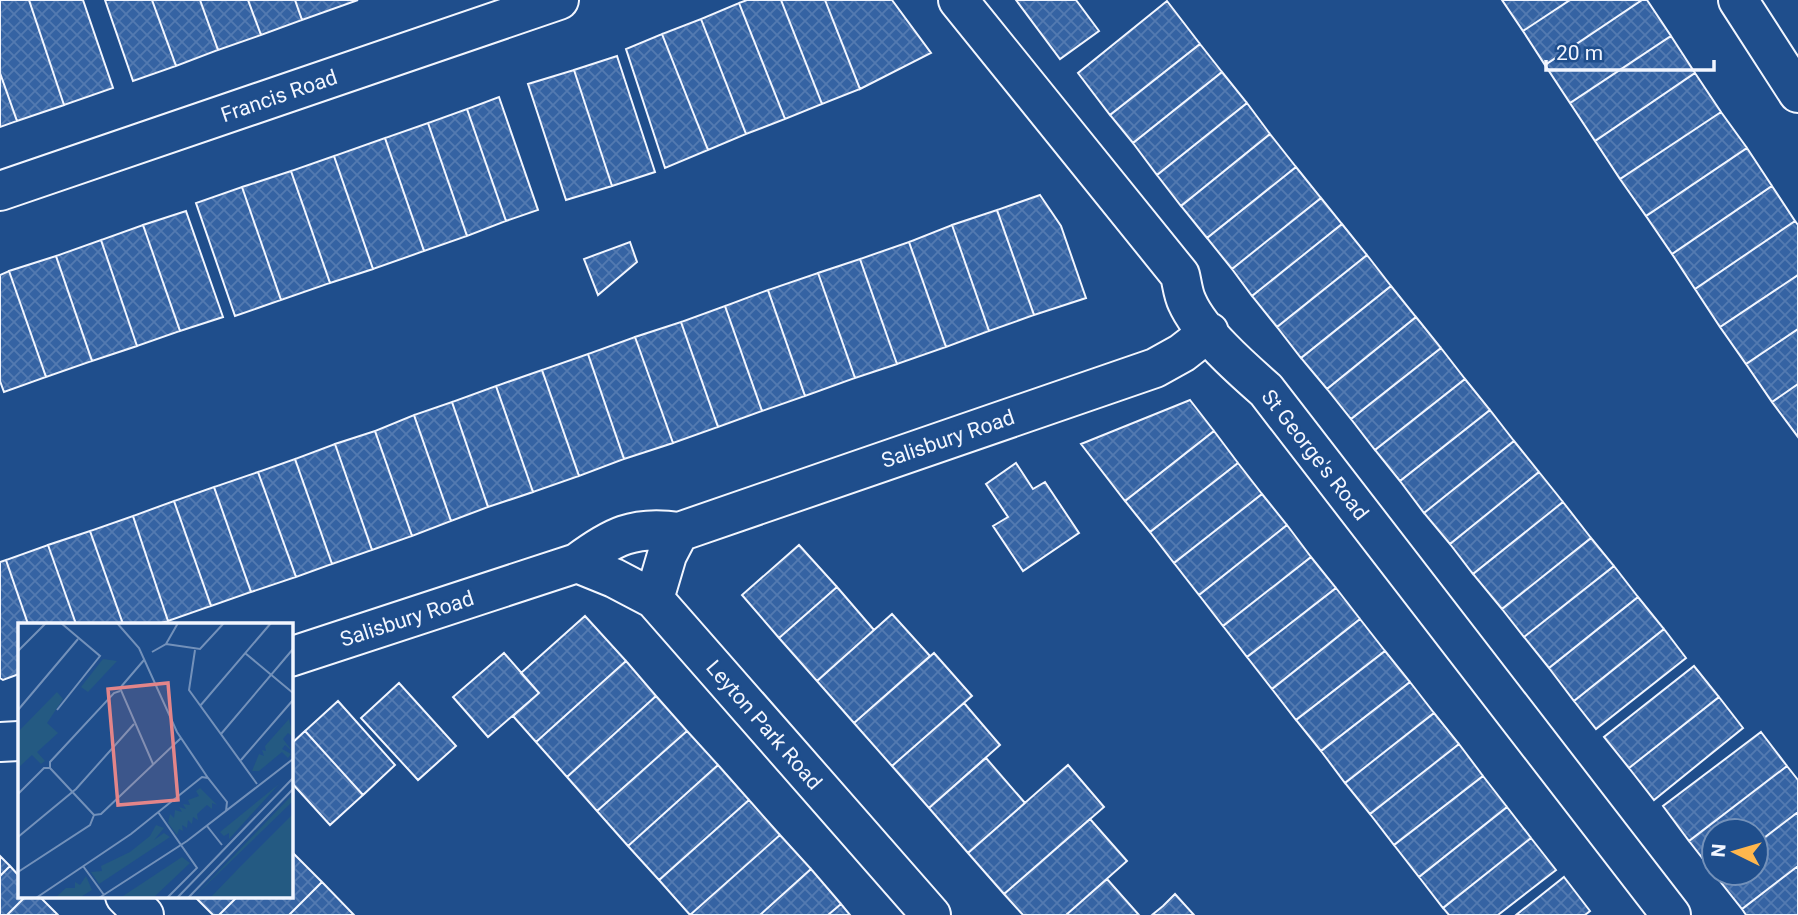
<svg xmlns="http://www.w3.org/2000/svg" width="1798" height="915" font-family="Roboto,sans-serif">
	<defs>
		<pattern id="building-cross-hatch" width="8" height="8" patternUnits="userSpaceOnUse" patternTransform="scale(1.75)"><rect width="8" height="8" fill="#3563a3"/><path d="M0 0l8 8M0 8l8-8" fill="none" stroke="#537ab1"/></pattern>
	</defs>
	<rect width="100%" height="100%" fill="#1f4e8c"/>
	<!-- building -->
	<path fill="url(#building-cross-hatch)" stroke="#f2f6ff" stroke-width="2" d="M0 0H29L64 105 17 121 0 73Z
		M29 0H83L113 88 64 105Z
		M105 0H152L176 66 133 81Z
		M152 0H200L218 50 176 66Z
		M200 0H248L261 35 218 50Z
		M248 0H295L302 20 261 35Z
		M295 0H358L302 20Z
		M747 0H781L822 104 785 119 739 3Z
		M781 0H825L860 89 822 104Z
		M825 0H892L931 53 860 89Z
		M1016 0H1076L1099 31 1060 59Z
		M1502 0H1570L1523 31Z
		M1570 0H1642L1545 65 1523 31Z
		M1642 0H1647L1671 36 1570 103 1545 65Z
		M1167 1 1200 44 1110 115 1078 73Z
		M739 3 785 119 746 134 701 19Z
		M701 19 746 134 708 150 662 34Z
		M662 34 708 150 665 168 626 49Z
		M1671 36 1695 73 1595 141 1570 103Z
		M1200 44 1222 72 1133 143 1110 115Z
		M617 56 655 172 612 186 574 70Z
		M574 70 612 186 566 200 528 84Z
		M1222 72 1247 103 1157 175 1133 143Z
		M0 73 17 121 0 127Z
		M1695 73 1721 112 1620 179 1595 141Z
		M499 97 538 210 506 221 467 109Z
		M1247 103 1270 134 1181 206 1157 175Z
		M467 109 506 221 467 236 428 123Z
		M1721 112 1747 148 1646 216 1620 179Z
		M428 123 467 236 424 251 385 138Z
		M1270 134 1296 167 1207 238 1181 206Z
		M385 138 424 251 373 269 334 156Z
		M1747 148 1772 186 1672 254 1646 216Z
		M334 156 373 269 330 283 291 171Z
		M1296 167 1321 198 1232 269 1207 238Z
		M291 171 330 283 281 300 242 187Z
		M1772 186 1795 221 1695 289 1672 254Z
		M242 187 281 300 235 316 196 203Z
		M1040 195 1061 226 1086 298 1034 315 997 210Z
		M1321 198 1342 224 1252 296 1232 269Z
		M997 210 1034 315 989 331 952 225Z
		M186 211 223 317 180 331 143 225Z
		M1795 221 1798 225V275L1720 327 1695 289Z
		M1342 224 1367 255 1277 327 1252 296Z
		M143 225 180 331 137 346 101 240Z
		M952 225 989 331 946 347 909 242Z
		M101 240 137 346 92 361 56 256Z
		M630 242 637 262 598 295 584 259Z
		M909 242 946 347 897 364 860 259Z
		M1367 255 1391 286 1301 358 1277 327Z
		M56 256 92 361 46 377 9 271Z
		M860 259 897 364 855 378 818 273Z
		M9 271 46 377 4 392 0 381V275Z
		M818 273 855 378 805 396 768 290Z
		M1798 275V329L1746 364 1720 327Z
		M1391 286 1416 317 1327 389 1301 358Z
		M768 290 805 396 762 411 725 306Z
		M725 306 762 411 718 427 681 322Z
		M1416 317 1441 348 1351 419 1327 389Z
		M681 322 718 427 673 443 635 337Z
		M1798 329V384L1772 402 1746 364Z
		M635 337 673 443 624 459 588 354Z
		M1441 348 1465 379 1375 450 1351 419Z
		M588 354 624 459 579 476 542 370Z
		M542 370 579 476 533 492 496 386Z
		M1465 379 1490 410 1400 481 1375 450Z
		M1798 384V437L1772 402Z
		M496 386 533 492 488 507 452 402Z
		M1190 400 1214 431 1125 501 1081 444Z
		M452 402 488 507 451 521 414 415Z
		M1490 410 1514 441 1424 513 1400 481Z
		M414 415 451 521 412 536 375 431Z
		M375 431 412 536 372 550 335 444Z
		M1214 431 1238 463 1150 532 1125 501Z
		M1514 441 1539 472 1450 544 1424 513Z
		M335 444 372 550 332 564 295 459Z
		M295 459 332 564 296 577 258 472Z
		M1016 463 1033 489 1045 482 1079 533 1023 571 993 526 1008 517 986 484Z
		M1238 463 1262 494 1174 563 1150 532Z
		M258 472 296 577 251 592 214 487Z
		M1539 472 1563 502 1473 574 1450 544Z
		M214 487 251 592 211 606 174 501Z
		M1262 494 1287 525 1199 595 1174 563Z
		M174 501 211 606 168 621 133 516Z
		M1563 502 1591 538 1502 609 1473 574Z
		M133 516 168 621 158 624H123L90 531Z
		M1287 525 1311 557 1223 626 1199 595Z
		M90 531 123 624H76L48 545Z
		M1591 538 1614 566 1524 637 1502 609Z
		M48 545 76 624H28L6 560Z
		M799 545 837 587 779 638 742 595Z
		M1311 557 1336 588 1247 657 1223 626Z
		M6 560 28 624H19V674L3 680 0 678V562Z
		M1614 566 1638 597 1549 668 1524 637Z
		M837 587 874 630 817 681 779 638Z
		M1336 588 1360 619 1272 689 1247 657Z
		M1638 597 1664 629 1574 701 1549 668Z
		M892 614 930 656 854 723 817 681Z
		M585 616 626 661 536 742 513 716 539 693 521 673Z
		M1360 619 1385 651 1296 720 1272 689Z
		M1664 629 1686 658 1596 729 1574 701Z
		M1385 651 1410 682 1321 751 1296 720Z
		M504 653 539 693 488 737 453 697Z
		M934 653 972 696 892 766 854 723Z
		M626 661 656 696 567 777 536 742Z
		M1694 666 1719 697 1629 768 1604 737Z
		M1410 682 1434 713 1345 783 1321 751Z
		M399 683 456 746 418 780 361 718Z
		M656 696 687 731 597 811 567 777Z
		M1719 697 1743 728 1654 800 1629 768Z
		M338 701 395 765 363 795 305 731Z
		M964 703 1000 745 929 808 892 766Z
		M1434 713 1459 744 1370 814 1345 783Z
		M305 731 363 795 330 825 290 781V745Z
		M687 731 718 765 628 846 597 811Z
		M1761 732 1787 766 1689 841 1663 806Z
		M1459 744 1483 776 1394 845 1370 814Z
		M986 758 1025 803 968 853 929 808Z
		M718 765 749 800 659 880 628 846Z
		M1068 765 1104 807 1004 894 968 853Z
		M1787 766 1798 780V812L1756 844V831H1714V873L1689 841Z
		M1483 776 1507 807 1419 877 1394 845Z
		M749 800 780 835 690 915 659 880Z
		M1507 807 1531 838 1443 908 1419 877Z
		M1798 812V866L1742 909 1715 875 1756 873V844Z
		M1090 819 1127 861 1066 915H1023L1004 894Z
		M780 835 811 869 760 915H690Z
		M1531 838 1556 870 1498 915H1449L1443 908Z
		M290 850 322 882 289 915H219L238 896H290Z
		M0 856 10 866 0 876Z
		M10 866 19 876V896H26L7 915H0V876Z
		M1798 866V915H1746L1742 909Z
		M811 869 841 904 828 915H760Z
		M1564 877 1590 911 1585 915H1516Z
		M1107 879 1139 915H1066Z
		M322 882 354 915H289Z
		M1175 894 1194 915H1152L1163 906Z
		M26 896H39L58 915H7Z
		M194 896H238L219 915H213Z
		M841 904 850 915H828Z"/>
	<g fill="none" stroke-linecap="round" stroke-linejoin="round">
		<defs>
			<path id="minor" d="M958 0 1180 275C1182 283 1183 294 1187 302 1200 332 1241 368 1266 390L1671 915
				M0 191 559 0
				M577 563 614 578 654 599 931 915
				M654 599 667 555 679 532
				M290 657 577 563C612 537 634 525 679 532L1155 368 1182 353 1209 332
				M0 742 19 741
				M125 896 144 915"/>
			<path id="major" d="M1738 0 1798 93"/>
		</defs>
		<!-- minor casing -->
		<use href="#minor" stroke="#f2f6ff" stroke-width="42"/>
		<!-- major casing -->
		<use href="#major" stroke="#f2f6ff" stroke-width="42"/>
		<!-- minor -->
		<use href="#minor" stroke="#1f4e8c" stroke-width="38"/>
		<!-- major -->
		<use href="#major" stroke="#1f4e8c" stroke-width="38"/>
	</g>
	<g text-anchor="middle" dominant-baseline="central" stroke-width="5" stroke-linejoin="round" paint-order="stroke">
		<!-- street labels -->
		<g font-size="21" fill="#f2f6ff" stroke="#1f4e8c">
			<text transform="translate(279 96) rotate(-19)">Francis Road</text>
			<text transform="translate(948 439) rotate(-19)">Salisbury Road</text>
			<text transform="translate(1315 455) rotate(52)">St George's Road</text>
			<text transform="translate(407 619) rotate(-18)">Salisbury Road</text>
			<text transform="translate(764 725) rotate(49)">Leyton Park Road</text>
		</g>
	</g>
	<!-- overview -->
	<g transform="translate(18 623)">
		<rect width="275" height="275" fill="#1f4e8c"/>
		<path d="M271 96 275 114 270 110 265 116 275 129 267 122 264 126 273 131 270 135 264 129 241 148H234L241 131 246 133 244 127 248 128 247 123ZM261 161 211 216V210L206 213 202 209ZM182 165 199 182 194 180V186L189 182 179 191 180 197 175 194 174 201 170 197 169 205 164 202 165 208 161 206 159 212 150 200 152 191 156 195 157 187 164 189 161 184 168 186 165 181 172 182 170 177 181 173 178 168ZM275 171V178L175 275ZM138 202 146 205 136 217 146 210 152 214 81 261 73 249 84 248 83 243 112 229 132 213ZM164 234 172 240 135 275H102ZM68 253 74 267 61 275H37L48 265H57V259L62 262Z" fill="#245a82"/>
		<path d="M85 36 99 38 70 69 63 64Z" fill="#245a82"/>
		<path d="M275 191V275H192L220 246Z" fill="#245a82"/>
		<path d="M39 69 45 76 29 100 40 110 19 129 27 138 23 141 14 132 0 145V109Z" fill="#245a82"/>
		<path fill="none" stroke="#7391ba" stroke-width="2" d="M99 0 121 25 159 109 190 155M148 21 182 26 206 0M177 27 171 67 239 161M0 28 28 0M134 29 148 21 160 0M227 30 275 70M126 37 102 65 135 141M182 83 253 0M0 87 60 16M39 87 82 33 43 0M203 111 275 26M223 137 275 77M32 145V139L96 70 102 68M32 145 76 192M0 171 26 145H32M140 189 179 245 149 275M76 192 83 191 163 115M189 203 204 222M0 214 58 166 116 101M65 243 86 272M0 249 72 202 76 192M18 275 113 211 184 154 190 155 209 179 208 188M81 275 169 218 275 136M159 275 275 155M170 275 275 166"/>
		<path fill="#e38589" fill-opacity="0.15" stroke="#e38589" stroke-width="3.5" d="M150 60 160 177 100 182 90 66Z"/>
		<rect width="275" height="275" fill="none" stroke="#f2f6ff" stroke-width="3.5"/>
	</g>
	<!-- north arrow -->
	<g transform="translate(1735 852) rotate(275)"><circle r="33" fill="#1f4e8c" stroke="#7391ba" stroke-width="2"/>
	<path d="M0-5L12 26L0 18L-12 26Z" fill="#ffb74d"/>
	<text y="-10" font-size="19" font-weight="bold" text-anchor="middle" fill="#f2f6ff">N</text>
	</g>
	<!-- scale -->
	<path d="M1546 60v10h168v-10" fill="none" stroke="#f2f6ff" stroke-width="3.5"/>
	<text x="1556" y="60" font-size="21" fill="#f2f6ff" stroke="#1f4e8c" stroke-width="5" paint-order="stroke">20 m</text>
</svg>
